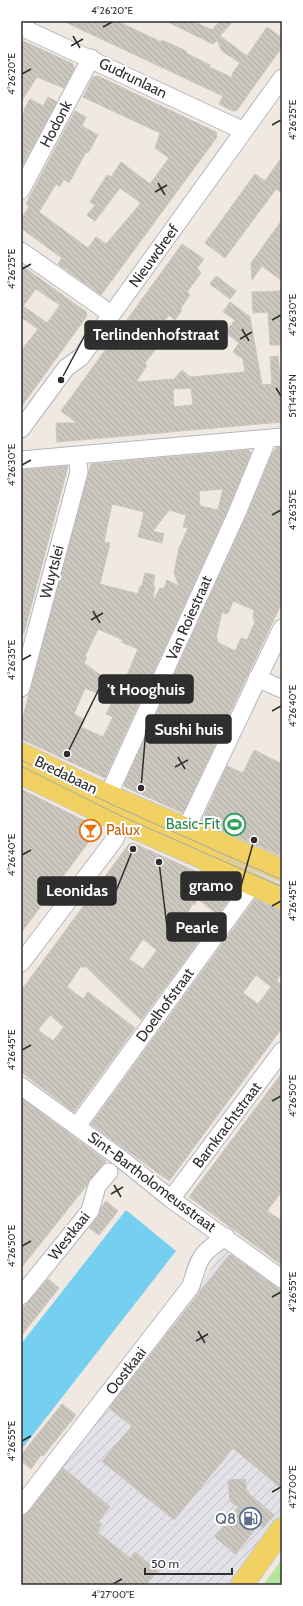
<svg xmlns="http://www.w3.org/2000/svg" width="303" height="1606" font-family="Cabin,sans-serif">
	<defs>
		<pattern id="industrial-furrows" width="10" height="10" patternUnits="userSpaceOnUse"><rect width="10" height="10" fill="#e3e1e8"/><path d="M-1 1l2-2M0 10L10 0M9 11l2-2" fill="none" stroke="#c3c1c7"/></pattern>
		<pattern id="park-tufts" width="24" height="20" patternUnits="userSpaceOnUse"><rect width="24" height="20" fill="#b6e59e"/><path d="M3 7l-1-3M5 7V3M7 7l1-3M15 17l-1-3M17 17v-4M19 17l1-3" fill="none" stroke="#9dc588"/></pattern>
		<pattern id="building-back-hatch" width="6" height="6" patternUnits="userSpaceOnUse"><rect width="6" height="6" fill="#cbc7bf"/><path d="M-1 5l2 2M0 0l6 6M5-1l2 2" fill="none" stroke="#afaba4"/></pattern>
	</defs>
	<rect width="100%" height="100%" fill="#efe9e1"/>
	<!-- industrial -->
	<path fill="url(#industrial-furrows)" d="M226 1243 282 1285V1528L239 1585H21V1515L201 1286Z"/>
	<!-- park -->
	<path fill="url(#park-tufts)" d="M282 1559V1585H263Z"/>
	<!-- water -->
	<path fill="#75cff0" d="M126 1210 176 1251 21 1450V1344Z"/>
	<!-- building -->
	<path fill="url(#building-back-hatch)" stroke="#cbc5ba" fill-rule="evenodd" d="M63 21H117L161 42 162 40 186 51V53L210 65 209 67 233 78 232 74 240 63 222 51 217 40 213 44 166 21H193L212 30 220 21H233L220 36 247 56 267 27 282 38V47L237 110 233 111 219 104 223 96Z
		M21 40 73 64 74 69 64 88 37 77 21 102Z
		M98 76 216 132 217 137 101 295 58 264 62 258 21 228V219L29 207 26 204 75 111 86 117 82 126 98 135 88 153 86 152 69 183 64 179 60 186 56 184 39 212 88 248 96 237 106 244 141 203 120 188 95 221 87 215 95 205 90 202 107 175 111 177 121 162 150 184 169 158 155 148 160 133 83 97 93 77Z
		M48 97 57 102 21 168V120L25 108 30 99 43 106Z
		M282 157V193L276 189 225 258 205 243 255 174 265 181Z
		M282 220V281L262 266 252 280 251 263Z
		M182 244 204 259 197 268 201 273 187 292 190 295 180 309 182 310 175 320 169 315 164 322 161 321 151 334 161 342 145 363 147 365 136 382 174 379 182 370 190 377 245 372 243 359 233 352 239 343 225 332 235 320 223 312 230 302 250 317 262 385 272 384 270 357 278 356 282 396V422L57 442 56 423H77L61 411ZM191 388 193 405 174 407 173 389Z
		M21 265 86 312 87 316 21 407V351L38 329 21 317ZM36 289 60 305 47 323 23 306Z
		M216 276 236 291 230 299 210 284Z
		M282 291V345H270L268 312 253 313 252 292Z
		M277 447H282V602L183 813 125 787 124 784 246 517 272 454ZM233 601 254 610 253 617 255 622 247 640 241 638 235 651 217 642 218 639 216 638 222 612 226 614 229 612Z
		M249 450 251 453 228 509 147 686 126 677 138 649 121 642 123 640 98 629 85 656 87 658 84 663 139 703 105 778 21 739V724L90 466 92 464 104 463ZM223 489 218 510 200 506 199 491ZM112 504 144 512 138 537 162 543 164 534 153 531 169 510 186 515 183 527 188 528 179 548 174 573 179 586 167 580 164 589 160 588 155 598 153 597 155 587 153 586 155 575 145 573 142 586H140L138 594 100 584 110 543 104 542ZM85 688 113 700 106 714 113 717 103 737 81 727 84 722 82 718 74 714Z
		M68 466 24 633H21V470Z
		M254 750 282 764V856L201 822 227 766 243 773Z
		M21 789 99 828 21 933Z
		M133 843 215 880 234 889 235 892 218 915 198 899 194 905 192 904 181 928 199 941 141 1020 85 966 84 968 81 966 67 987 83 999 88 992 135 1028 74 1112 21 1072V991L129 844ZM143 939 157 950 143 969 129 959ZM50 1015 64 1027 53 1041 38 1030Z
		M255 899 282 910V970L277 981 282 985V1028L169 1181 91 1124ZM256 975 271 987 258 1004 243 993Z
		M282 1073V1191L267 1211 282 1221V1265L189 1197Z
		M21 1098 106 1161 21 1268Z
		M106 1201 118 1211 99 1235 89 1228 98 1217 101 1208Z
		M229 1255H231L282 1291V1489L233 1448 174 1520 102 1461 132 1426 109 1408Z
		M48 1279 59 1288 21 1336V1310Z
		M62 1404 76 1415 43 1456 41 1455 31 1469 21 1461V1455Z
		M63 1468 110 1507 98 1521 102 1524 97 1532 130 1558 135 1552 157 1571 146 1585H21V1521Z
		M245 1479 247 1492 274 1515 263 1528 259 1525 235 1554 215 1537 238 1507 230 1501 228 1480Z"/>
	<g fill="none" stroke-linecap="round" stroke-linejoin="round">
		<defs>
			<path id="minor" d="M21 27 244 131
				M21 190 91 58
				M21 251 111 314
				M21 429 66 368 81 357 282 78
				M21 460 282 437
				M257 678 282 689
				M21 688 79 472 77 455
				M186 829 282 628
				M21 963 115 839 122 822 111 796 112 787 237 513 265 445V439
				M21 1086 120 1158 171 1199 282 1279
				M77 1126 253 884
				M171 1199 282 1051
				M21 1296 90 1211 97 1186 109 1172
				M21 1506 191 1286C199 1258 201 1252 226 1237"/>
			<path id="major" d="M21 754 93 789 282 870
				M21 773 122 822 201 857 228 873 282 898
				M242 1585 282 1529"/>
		</defs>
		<!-- minor casing -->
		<use href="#minor" stroke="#b4b7c1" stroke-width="19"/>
		<!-- major casing -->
		<use href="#major" stroke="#c9c9c9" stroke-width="24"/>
		<!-- minor -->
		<use href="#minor" stroke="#fff" stroke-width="17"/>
		<!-- major -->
		<use href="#major" stroke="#f2d163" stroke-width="22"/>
		<!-- tram -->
		<path stroke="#a3a6b8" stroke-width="1" d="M21 760 115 806 282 880
			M21 766 119 815 282 887"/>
	</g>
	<!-- ticks -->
	<path fill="none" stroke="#2e2e2e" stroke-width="1.5" d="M103 27 112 22M73 36 80 48M71 46 83 39M22 74 31 69M272 125 281 120M158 183 165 195M155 192 167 185M22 269 31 264M272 320 281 315M242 329 249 341M240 339 252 332M276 388 281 396M22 465 31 460M272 515 281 510M93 611 100 623M91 620 103 613M22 660 31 655M272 711 281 706M178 757 185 769M175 767 188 760M22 855 31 850M272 906 281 901M22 1050 31 1045M272 1101 281 1096M114 1185 121 1197M111 1194 123 1187M22 1246 31 1241M272 1297 281 1292M198 1331 205 1343M196 1341 208 1334M22 1441 31 1436M272 1492 281 1487M113 1584 122 1579"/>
	<!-- icons -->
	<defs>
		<symbol id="stadium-ring" viewBox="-11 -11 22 22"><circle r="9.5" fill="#fff" stroke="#2e9e5b" stroke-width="1.5"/><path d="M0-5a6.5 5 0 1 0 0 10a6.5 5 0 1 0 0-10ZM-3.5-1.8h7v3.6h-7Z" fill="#2e9e5b"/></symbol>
		<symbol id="bar-ring" viewBox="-11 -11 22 22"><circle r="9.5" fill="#fff" stroke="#e8710a" stroke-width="1.5"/><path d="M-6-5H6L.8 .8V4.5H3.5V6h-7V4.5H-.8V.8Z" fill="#e8710a"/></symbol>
		<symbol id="fuel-ring" viewBox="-11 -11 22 22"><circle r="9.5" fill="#fff" stroke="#5c6f8a" stroke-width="1.5"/><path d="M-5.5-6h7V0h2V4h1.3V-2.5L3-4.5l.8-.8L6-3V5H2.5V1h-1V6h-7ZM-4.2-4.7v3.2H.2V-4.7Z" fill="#5c6f8a"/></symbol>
	</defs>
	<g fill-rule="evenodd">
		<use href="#stadium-ring" x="222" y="812" width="25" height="25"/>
		<use href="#bar-ring" x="78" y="818" width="25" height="25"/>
		<use href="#fuel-ring" x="238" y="1506" width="25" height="25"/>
	</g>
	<g text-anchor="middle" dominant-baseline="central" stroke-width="4" stroke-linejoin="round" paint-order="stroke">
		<!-- street labels -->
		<g font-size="15" fill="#2e2e2e" stroke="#fff">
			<text transform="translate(133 78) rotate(26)">Gudrunlaan</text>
			<text transform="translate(56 124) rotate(-62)">Hodonk</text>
			<text transform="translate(154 256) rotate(-54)">Nieuwdreef</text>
			<text transform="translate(52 572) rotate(-75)">Wuytslei</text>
			<text transform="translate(189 618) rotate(-66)">Van Roiestraat</text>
			<text transform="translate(66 775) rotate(26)">Bredabaan</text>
			<text transform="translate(165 1005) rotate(-54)">Doelhofstraat</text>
			<text transform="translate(227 1125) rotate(-53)">Barnkrachtstraat</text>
			<text transform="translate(152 1182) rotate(37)">Sint-Bartholomeusstraat</text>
			<text transform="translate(69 1236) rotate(-52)">Westkaai</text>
			<text transform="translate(126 1371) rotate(-52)">Oostkaai</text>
		</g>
		<!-- leisure labels -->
		<g font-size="15" fill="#27864d" stroke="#fff" text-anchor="end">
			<text x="220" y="824">Basic-Fit</text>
		</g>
		<!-- food labels -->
		<g font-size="15" fill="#c56008" stroke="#fff" text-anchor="start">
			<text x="106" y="830">Palux</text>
		</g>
		<!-- service labels -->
		<g font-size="15" fill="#4e5e75" stroke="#fff" text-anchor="end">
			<text x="236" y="1519">Q8</text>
		</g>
	</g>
	<!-- callouts -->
	<path fill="none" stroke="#2e2e2e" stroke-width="1.5" d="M61 380L85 335M67 754L99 689M141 788L146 729M254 840L241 886M133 849L116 891M159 862L167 927"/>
	<g fill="#2e2e2e" stroke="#fff" stroke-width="1.5">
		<circle cx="61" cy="380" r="4"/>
		<circle cx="67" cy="754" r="4"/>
		<circle cx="141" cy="788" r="4"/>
		<circle cx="254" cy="840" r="4"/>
		<circle cx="133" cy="849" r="4"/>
		<circle cx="159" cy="862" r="4"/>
	</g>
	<g fill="#2e2e2e" stroke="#2e2e2e" stroke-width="1.5">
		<rect x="85" y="321" width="142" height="28" rx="4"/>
		<rect x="99" y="675" width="94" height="28" rx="4"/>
		<rect x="146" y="715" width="85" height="28" rx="4"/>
		<rect x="181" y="872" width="60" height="28" rx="4"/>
		<rect x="38" y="877" width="78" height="28" rx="4"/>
		<rect x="167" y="913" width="59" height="28" rx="4"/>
	</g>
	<g font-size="16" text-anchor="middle" font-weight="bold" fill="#fff">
		<text x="156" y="340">Terlindenhofstraat</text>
		<text x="146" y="695">'t Hooghuis</text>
		<text x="189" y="735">Sushi huis</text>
		<text x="211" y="891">gramo</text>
		<text x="77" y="896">Leonidas</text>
		<text x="197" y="933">Pearle</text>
	</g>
	<!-- border -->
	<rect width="303" height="1606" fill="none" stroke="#ffffff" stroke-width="44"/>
	<!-- scale -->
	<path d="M145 1568v6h87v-6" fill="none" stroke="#2e2e2e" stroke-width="2"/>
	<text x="151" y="1568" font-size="12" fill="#2e2e2e" stroke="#ffffff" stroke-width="3" paint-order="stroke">50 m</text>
	<rect x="22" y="22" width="259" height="1562" fill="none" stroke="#2e2e2e" stroke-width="1.5"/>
	<g font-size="10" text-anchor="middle" fill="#2e2e2e">
		<text x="112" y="14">4°26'20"E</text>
		<text transform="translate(11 74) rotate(-90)" y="4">4°26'20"E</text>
		<text transform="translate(292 120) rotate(-90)" y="4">4°26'25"E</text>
		<text transform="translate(11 269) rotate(-90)" y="4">4°26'25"E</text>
		<text transform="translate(292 315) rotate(-90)" y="4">4°26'30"E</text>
		<text transform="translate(292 396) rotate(-90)" y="4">51°14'45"N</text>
		<text transform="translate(11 465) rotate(-90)" y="4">4°26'30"E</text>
		<text transform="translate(292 510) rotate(-90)" y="4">4°26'35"E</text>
		<text transform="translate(11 660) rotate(-90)" y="4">4°26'35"E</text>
		<text transform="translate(292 706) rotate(-90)" y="4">4°26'40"E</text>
		<text transform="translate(11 855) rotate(-90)" y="4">4°26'40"E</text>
		<text transform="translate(292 901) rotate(-90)" y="4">4°26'45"E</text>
		<text transform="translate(11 1050) rotate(-90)" y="4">4°26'45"E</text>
		<text transform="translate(292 1096) rotate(-90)" y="4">4°26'50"E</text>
		<text transform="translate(11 1246) rotate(-90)" y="4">4°26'50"E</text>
		<text transform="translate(292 1292) rotate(-90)" y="4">4°26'55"E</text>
		<text transform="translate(11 1441) rotate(-90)" y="4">4°26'55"E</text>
		<text transform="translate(292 1487) rotate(-90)" y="4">4°27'00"E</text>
		<text x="113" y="1598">4°27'00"E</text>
	</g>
</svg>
